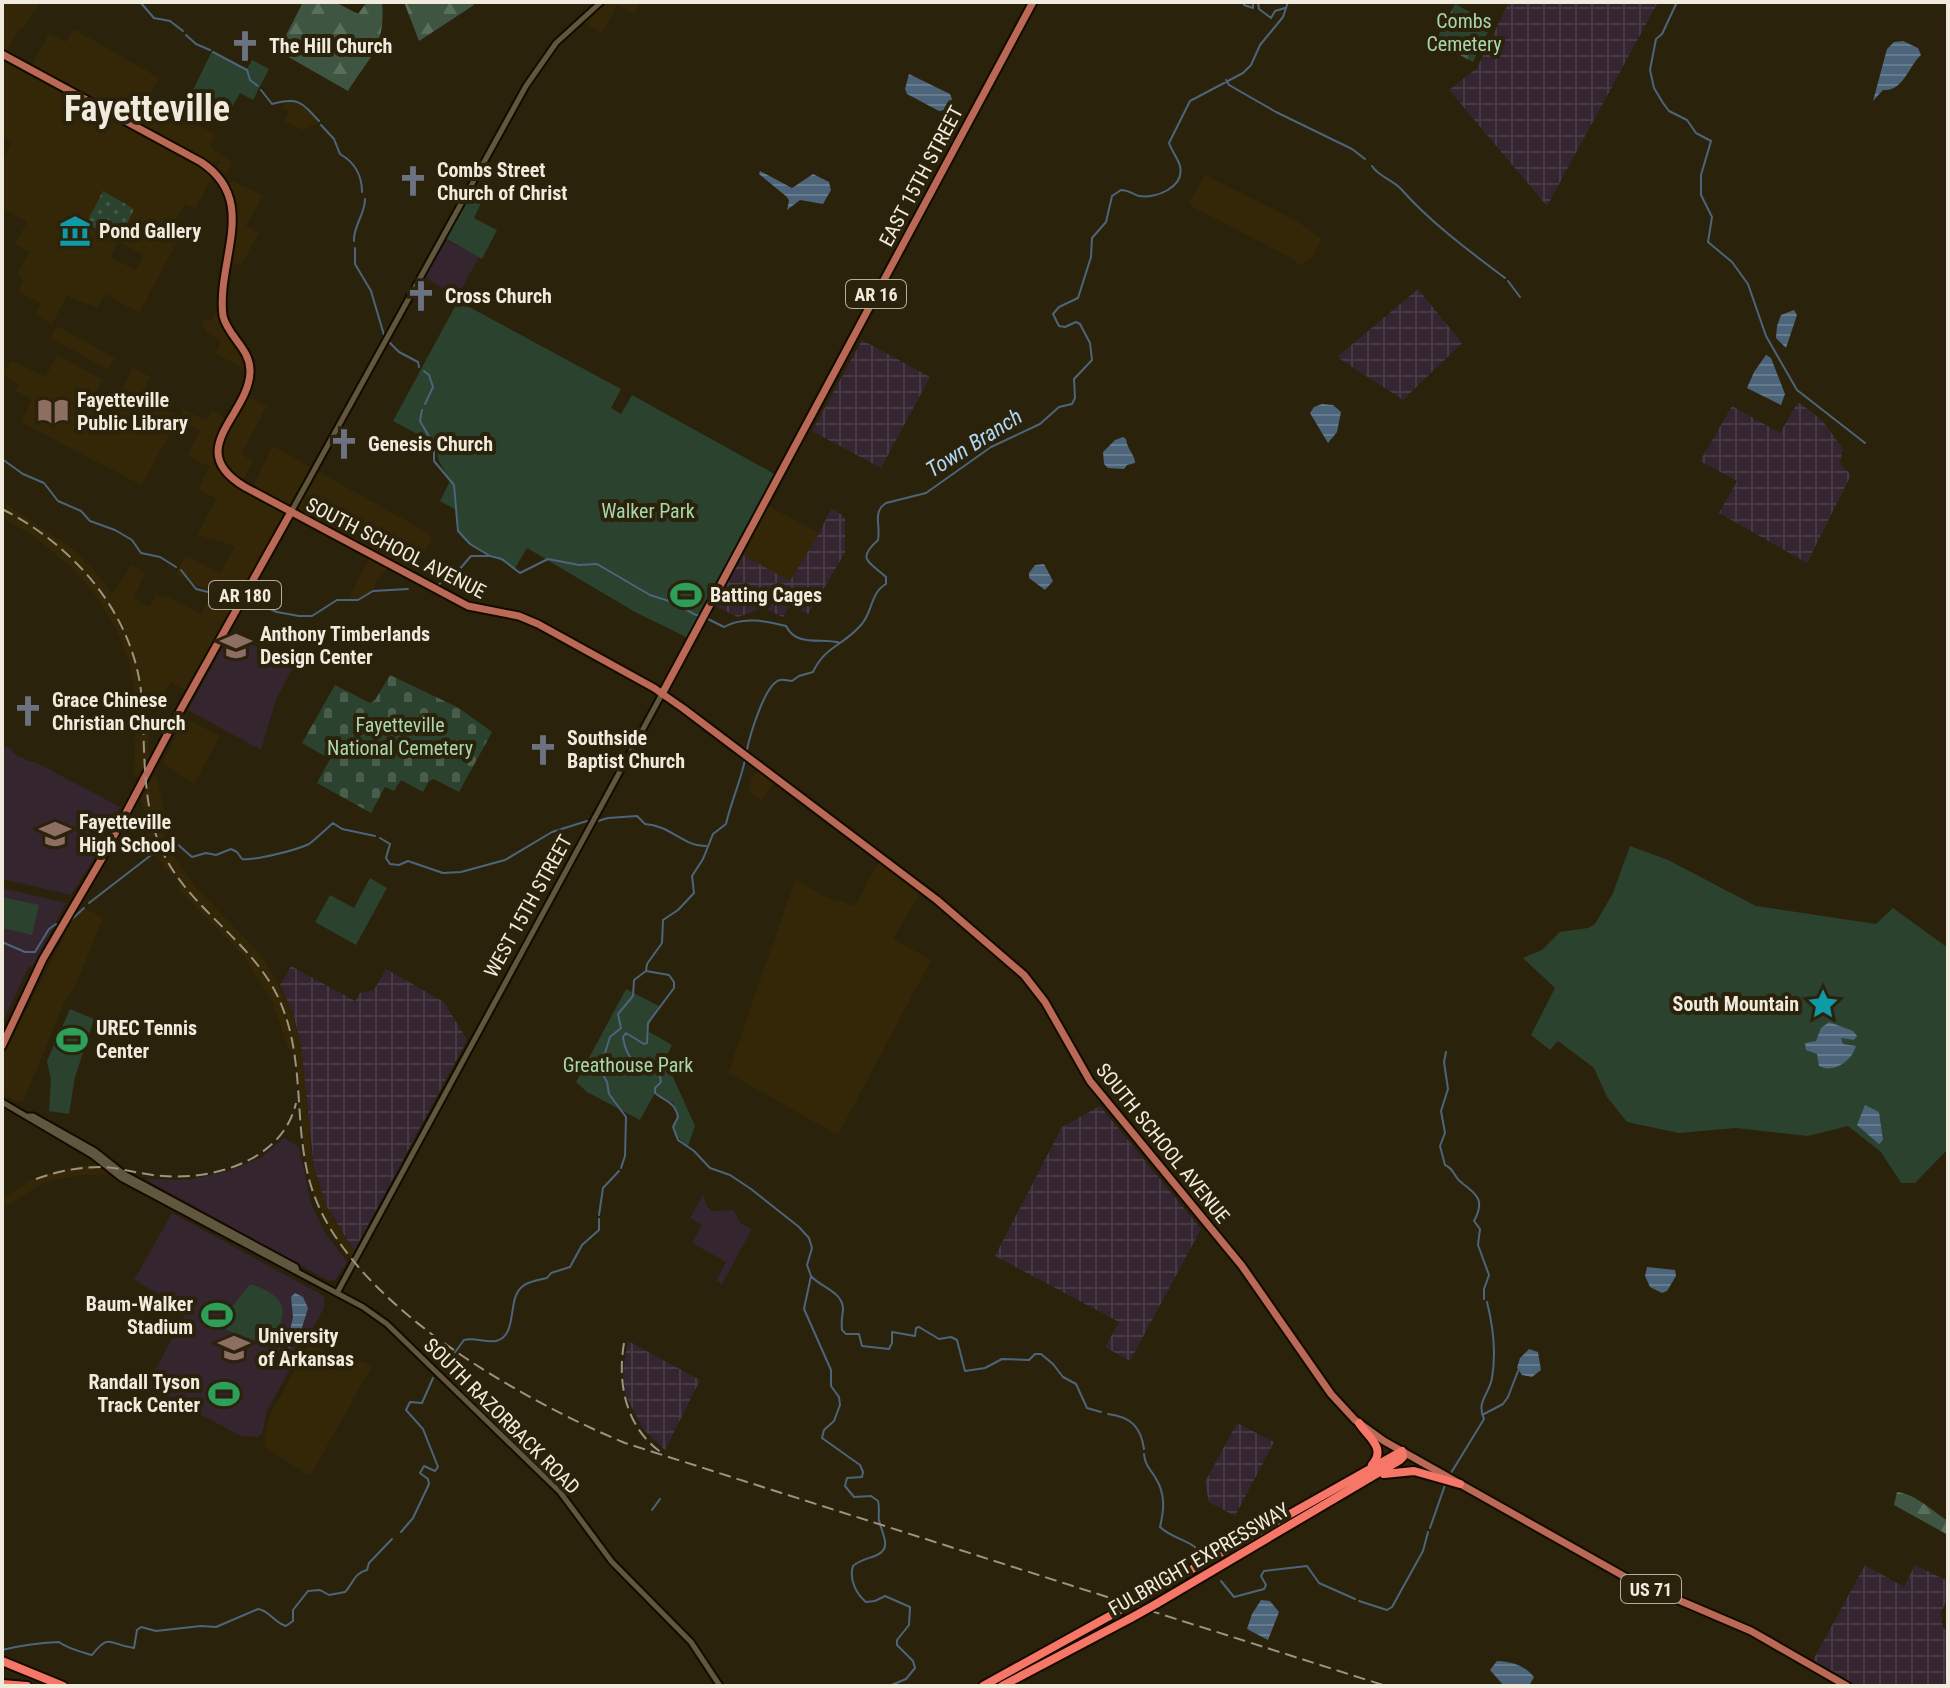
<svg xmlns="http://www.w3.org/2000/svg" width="1950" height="1688" font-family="'Roboto Condensed',sans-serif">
	<defs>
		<pattern id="industrial-grid" width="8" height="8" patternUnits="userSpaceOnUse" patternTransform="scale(2)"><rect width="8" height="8" fill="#342530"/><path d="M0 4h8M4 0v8" fill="none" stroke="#483a44"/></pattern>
		<pattern id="forest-firs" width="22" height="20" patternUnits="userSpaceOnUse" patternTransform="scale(2)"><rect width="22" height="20" fill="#3e5641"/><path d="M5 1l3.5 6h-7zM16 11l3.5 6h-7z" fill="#5a6e5c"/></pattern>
		<pattern id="cemetery-stones" width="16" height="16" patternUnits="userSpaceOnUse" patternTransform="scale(2)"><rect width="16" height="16" fill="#2b422e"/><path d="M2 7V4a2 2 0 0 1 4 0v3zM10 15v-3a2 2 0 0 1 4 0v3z" fill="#4a5d4c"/></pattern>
		<pattern id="garden-dots" width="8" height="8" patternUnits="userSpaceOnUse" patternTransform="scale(2)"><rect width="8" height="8" fill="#2b422e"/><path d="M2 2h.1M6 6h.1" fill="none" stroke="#4a5d4c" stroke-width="1.8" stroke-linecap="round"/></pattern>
		<pattern id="water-rules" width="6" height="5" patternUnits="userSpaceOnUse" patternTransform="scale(2)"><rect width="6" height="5" fill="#4c657b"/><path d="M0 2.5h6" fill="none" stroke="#667b8d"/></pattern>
	</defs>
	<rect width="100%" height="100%" fill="#2b220b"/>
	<!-- built -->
	<path fill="#342708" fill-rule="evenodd" d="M2 2H41L22 30 19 29 5 55 30 69 49 33 66 42 74 29 159 78 149 98 190 122 215 133 210 147 233 162 226 175 216 169 220 161 204 163 215 172 195 209 185 204 172 227 182 233 139 313 106 294 97 308 67 296 52 324 36 315 41 304 18 291 24 280 17 275 29 252 15 244 27 222 2 208V160L12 142 2 136ZM103 192 133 209 118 241 87 223ZM118 242 143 255 136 270 110 257Z
		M601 2H641L634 14 617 5 602 33 582 22Z
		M286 102 298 103 322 122 302 130 284 121 289 112 283 108Z
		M1205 175 1295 220 1322 239 1313 256 1301 266 1293 259 1191 206 1189 201Z
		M232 181 263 195 246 226 259 233 241 265 227 263 233 210 226 186Z
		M222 309 243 349 250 372 215 353 222 341 205 332 206 329 201 326 205 318 211 321 215 313Z
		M57 326 115 358 108 370 51 338Z
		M57 355 103 380 91 401 110 411 133 367 150 377 139 399 179 416 183 409 206 421 212 411 228 420 243 394 267 406 241 454 253 461 241 484 251 490 273 446 428 533 432 539 411 576 391 566 376 580 373 591 362 599 354 600 348 599 371 555 291 513 190 693 171 682 161 698 149 692V758L138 778 134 775 136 719 134 688 128 659 116 629 97 597 71 567 36 538 2 517V501L71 548 94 570 112 594 132 565 146 573 133 598 149 607 157 594 164 597 166 595 201 614 212 593 176 574 186 555 220 574 235 546 197 535 216 499 198 489 210 465 203 464 187 455 200 431 178 420 141 485 21 422 32 400 16 391 19 384 2 375 10 362 14 361 45 377Z
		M765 504 819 533 790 581 739 553Z
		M185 718 220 736 194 784 162 763Z
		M761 767 777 779 761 801 749 791 751 778Z
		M153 776 156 777 169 829 164 836 174 857 199 891 261 955 290 1006 301 1045 311 1148 316 1178 331 1216 357 1256 354 1262 333 1235 314 1195 305 1157 296 1054 288 1048 272 1001 243 955 180 891 177 876 165 869 150 843 141 799Z
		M881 858 923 889 893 939 931 960 838 1135 728 1073 795 880 828 898 837 901 839 899 854 907Z
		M81 907 103 917 102 920 76 985 64 1003 23 1102 20 1103 2 1094V1057L64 937 66 927Z
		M97 1164 109 1175H82L54 1180 38 1186 2 1209V1199L30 1180 62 1169Z
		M311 1340 335 1360 354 1363 359 1360 372 1366 310 1476 266 1448 264 1441 270 1415Z"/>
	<!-- industrial -->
	<path fill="url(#industrial-grid)" d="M1509 2H1658L1547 206 1449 90 1477 68Z
		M1418 289 1462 343 1403 400 1337 357Z
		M862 340 930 377 881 468 812 431Z
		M1798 402 1822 420 1843 449 1840 463 1851 475 1807 563 1719 513 1737 481 1700 461 1732 406 1780 433Z
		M831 508 845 517V553L808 614 790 605 783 617 763 608 738 617 711 604 739 553 790 581 820 532Z
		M291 966 355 1001 360 993 374 990 386 969 444 1002 467 1040 354 1251 327 1207 314 1168 301 1045 293 1013 280 985Z
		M1100 1106 1201 1229 1130 1361 1105 1347 1119 1322 995 1256 1062 1127Z
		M628 1341 700 1380 665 1450 643 1429 625 1394 623 1370Z
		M1237 1423 1274 1442 1235 1516 1209 1502 1205 1482Z
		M1865 1565 1904 1587 1915 1565 1948 1581V1598L1941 1612 1943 1628 1948 1631V1686H1857L1813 1660Z"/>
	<!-- education -->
	<path fill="#35252f" d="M447 240 479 257 457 297 424 277Z
		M231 632 293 668 276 699 261 750 188 710Z
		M6 746 12 749 13 753 31 762H35L120 807 94 859 71 895 2 879V753Z
		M2 888 66 903 33 965 28 968 2 1024Z
		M284 1138 299 1147 311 1203 324 1231 347 1262 336 1279 329 1281 145 1179 188 1180 229 1171 262 1157Z
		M703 1195 707 1206 712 1211 734 1210 740 1223 752 1229 722 1284 716 1281 726 1262 692 1243 702 1225 690 1218Z
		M172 1213 324 1296V1308L267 1411 262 1434 257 1437 241 1436 147 1386 187 1310 134 1280Z"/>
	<!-- green -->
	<path fill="#2b422e" d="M212 51 246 70 252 60 269 69 253 100 240 93 230 111 193 90Z
		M466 196 481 203 474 218 497 230 482 259 443 237Z
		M458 301 621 389 611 408 621 414 632 395 780 477 692 640 635 612 527 548 514 570C490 548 452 551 456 510L440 501 450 481 439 461 436 450 438 445 393 421Z
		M1630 846 1668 860 1756 906 1876 924 1893 908 1948 948V1149L1915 1183H1901L1881 1152 1848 1126 1808 1136 1736 1128 1679 1133 1627 1122 1607 1097 1594 1068 1558 1041 1550 1050 1531 1035 1555 988 1523 958 1542 950 1560 932 1588 928 1595 924 1613 893Z
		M370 878 387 888 356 945 315 922 330 895 354 908Z
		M2 897 39 905 32 935 2 928Z
		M626 989 659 1006 646 1030 672 1045 665 1059 695 1126 688 1146 674 1134 673 1124 678 1117 673 1103 655 1093 640 1120 587 1092 576 1082Z
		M70 1009 94 1019 75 1077 69 1114 49 1111 51 1080 47 1061Z
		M250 1284C290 1297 289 1313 269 1345L228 1331 223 1327 224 1317Z"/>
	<!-- forest -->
	<path fill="url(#forest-firs)" d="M303 2H335L358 14 367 2H382C386 47 369 57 348 91L278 51Z
		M404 2H471L474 5 419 41Z
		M1897 1492C1916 1494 1932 1511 1948 1521V1535L1894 1505Z"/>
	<!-- cemetery -->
	<path fill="url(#cemetery-stones)" d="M1455 4 1492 24 1473 62 1435 42Z
		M390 675 459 708 492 732 459 792 434 779 429 781 423 792 401 780 394 791 385 787 371 813 317 783 330 759 302 743 335 685 370 703 375 700Z"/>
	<!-- garden -->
	<path fill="url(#garden-dots)" d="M103 191 134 209 118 242 115 237 86 224Z"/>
	<!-- water -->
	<path fill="url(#water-rules)" d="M1903 41 1918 48 1921 55C1908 67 1903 92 1883 90L1873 101 1887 49 1894 42Z
		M909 74 950 94 952 99 945 110 939 111 907 94 905 89Z
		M760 171 792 188 813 174 829 182 831 190 823 204 800 200 787 210 789 201 787 197 759 174Z
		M1794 310 1797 315 1786 348 1776 338 1777 326 1781 315Z
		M1766 355 1771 358 1785 394 1781 405 1747 388 1754 372Z
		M1322 404 1333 405 1341 412 1337 432 1328 443 1310 413 1314 407Z
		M1123 437 1126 439C1127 449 1136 457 1135 463L1127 465 1124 469 1108 468 1104 464 1103 452 1115 440Z
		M1044 564 1053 581 1045 590 1029 578V573L1035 565Z
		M1829 1022 1853 1031 1857 1036 1854 1040 1841 1038 1843 1044 1856 1046C1852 1061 1833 1074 1819 1066L1817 1054 1806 1050 1805 1043 1816 1041 1821 1028Z
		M1865 1105 1879 1112 1883 1140 1879 1144 1857 1125Z
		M1647 1267 1675 1270 1676 1276 1667 1291 1662 1293 1650 1287 1645 1276Z
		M295 1293 303 1297 308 1308 300 1334 289 1349 287 1344 293 1317 291 1297Z
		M1529 1349 1538 1352 1541 1370 1532 1377 1522 1375 1517 1368 1520 1358Z
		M1261 1600 1270 1601 1279 1612 1268 1640 1247 1629 1252 1614Z
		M1497 1661C1513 1662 1524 1665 1534 1677L1529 1686H1504L1490 1670Z"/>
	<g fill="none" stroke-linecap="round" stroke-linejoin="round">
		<!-- stream -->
		<path stroke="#4c657b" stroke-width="2" d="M140 2 154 18 170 21 183 31
			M1245 2 1244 5 1253 8V2
			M1258 2 1259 9 1271 18 1275 11 1285 8
			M1677 2 1662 34 1656 39 1650 70 1654 88 1663 103 1669 111 1687 120 1696 133 1711 141 1701 175V195L1712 217 1708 242 1732 262 1748 284 1766 336 1797 390 1865 443
			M186 35 196 44 210 50
			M213 52 247 70 250 80 258 86
			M1226 80 1229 85 1276 112 1352 149 1365 159
			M261 90 272 104C297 97 301 101 319 121
			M321 125 334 139 340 154C354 162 362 175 362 192
			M1372 166C1379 177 1392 179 1401 189 1430 222 1469 251 1505 278
			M354 241C353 226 365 215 365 199
			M355 248V264L371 291 384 335
			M1508 281 1520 297
			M388 341 399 352 418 362 419 367
			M424 371 429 375 433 387 425 404
			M422 410 420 421 434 445V461L454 485 458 531 470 544 490 556 502 559 520 573 548 559 579 565 597 564 650 595 672 602 696 615H700
			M2 459 23 474 44 483 58 501 81 511 90 521 115 530 132 540 141 553 160 557 176 567
			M181 570 196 589 212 593 238 595
			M438 585 458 571 471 556H490
			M248 600 277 612 299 616H312L337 600H358L373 591 408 589
			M708 619 724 627C743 616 766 621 786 626 797 648 822 637 840 643
			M746 754C749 739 764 684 780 680 782 679 790 681 792 681L799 676 813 672C825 646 843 646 861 625 873 612 870 593 886 584V577C869 561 856 560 878 540 881 526 872 512 886 503L926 493 991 447 1040 424 1059 407 1072 404 1075 398 1074 379 1092 360 1090 343 1080 324 1076 322 1065 327 1059 326 1053 314 1059 307 1078 298 1091 257 1092 238 1106 222 1112 196 1121 190C1128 190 1133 194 1139 196 1156 199 1185 187 1180 166 1178 158 1172 152 1169 143L1190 101 1243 73 1251 65 1260 45 1283 17 1288 2
			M598 821 608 818 637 816 645 824C670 825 684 847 706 846
			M380 838 390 844 386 858 390 864 399 865 408 861 443 873 461 872 505 860 552 832 587 821
			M162 847 175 842 192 857 206 853 216 855 231 849 237 852 242 859C253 861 297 850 309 844 317 838 325 830 333 823L342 829 375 836
			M89 903 159 849
			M71 920 84 908
			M2 942 25 952H35L49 929 56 924
			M646 971 669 975 674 982V988L648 1023 647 1043 644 1044 626 1033 623 1037C625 1051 630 1059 640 1069 652 1070 659 1067 661 1082L655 1088V1093C666 1102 675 1102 678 1117L673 1127 678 1140 694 1151 710 1168 730 1175 751 1189 799 1227 809 1238 812 1248 807 1265 811 1276 804 1309 831 1370V1386L839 1397 840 1405 834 1421 824 1430 822 1438 860 1465 863 1472 862 1477 847 1478 845 1486 854 1497 871 1496 878 1501C880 1508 878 1513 879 1520 881 1532 893 1548 877 1555 868 1559 861 1559 853 1566 849 1579 856 1594 866 1602L875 1601 885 1596 910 1607 909 1625 897 1640V1645L913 1661 915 1668 906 1679 889 1686
			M1446 1052 1444 1062 1448 1089 1441 1111 1445 1133 1440 1146 1445 1165C1455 1169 1453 1177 1462 1183 1478 1195 1485 1201 1474 1221L1480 1229 1478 1245 1489 1275 1484 1289V1299
			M621 1168 625 1156 626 1117 609 1094 607 1082 600 1069 610 1037 621 1028 618 1014 633 996 634 980 646 971 647 964 662 943 663 920 678 910 694 893 692 876 703 859 713 834 726 824C731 802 740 783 745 760
			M599 1215 603 1188 619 1171
			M811 1276C820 1287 844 1292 843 1310 842 1317 841 1323 842 1330L846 1334H859L862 1346 889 1349 892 1343V1332L915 1336 916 1328 919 1327 939 1339 951 1337 957 1340 965 1371 985 1368 1002 1359 1029 1360 1035 1354H1041L1053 1364 1063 1377 1076 1384 1087 1408 1101 1412
			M444 1367 464 1340C475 1337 485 1343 496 1341 519 1335 506 1298 523 1286 529 1281 539 1280 547 1278L551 1273 570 1267 582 1245 599 1230V1219
			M1108 1414C1131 1417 1141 1427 1144 1449
			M1484 1414 1503 1404 1508 1397 1518 1371
			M1144 1454C1145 1465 1150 1469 1155 1477 1166 1494 1164 1510 1160 1527 1170 1537 1189 1541 1196 1548
			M1451 1473 1484 1419C1476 1401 1489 1395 1492 1378 1496 1355 1493 1326 1487 1302
			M652 1510 660 1499
			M1430 1528 1445 1485
			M401 1532 413 1518 429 1484 428 1479 420 1473 424 1466 435 1471 438 1467 423 1429 406 1410 410 1402 422 1403 433 1378
			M1221 1581 1234 1597 1264 1589 1266 1585 1261 1576 1264 1571 1307 1566 1319 1583 1355 1599
			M1359 1601 1387 1610 1392 1607 1423 1551 1428 1532
			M2 1650C22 1645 39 1643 59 1642 68 1649 82 1652 92 1655 110 1632 109 1645 134 1648L137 1630 141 1627 156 1631 201 1626 216 1627 258 1609C269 1610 274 1623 286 1626L293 1621V1610L308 1591 320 1590 329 1595 345 1592C353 1584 354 1573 367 1570L369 1563 392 1539"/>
		<defs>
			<path id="secondary" d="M291 512 526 86 556 43 601 2
				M2 1102 92 1155 121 1178 363 1307 387 1324 560 1492 612 1562 691 1642 720 1686
				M28 1116H33L95 1151 124 1174 296 1267 297 1271
				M337 1293 662 694"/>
			<path id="primary" d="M2 54 201 162C260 201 216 260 223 316 228 337 251 349 250 372 249 415 182 450 245 487L468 606 519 616 538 624 654 688 684 709 937 900 1024 975 1045 1002 1090 1081 1242 1266 1331 1394 1355 1420 1384 1441 1627 1578 1751 1631 1847 1686
				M662 694 1033 2
				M2 1046 43 959 101 860 181 709 291 512"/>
			<path id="motorway" d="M1359 1423C1368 1437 1387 1448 1372 1465
				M1384 1474 1414 1471 1460 1484
				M1139 1599 1402 1451
				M1156 1604 1400 1460 1403 1457 1402 1451
				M2 1661 63 1686
				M2 1684 27 1686
				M983 1686 1115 1613
				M1002 1686 1131 1618"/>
		</defs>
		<!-- secondary casing -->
		<use href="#secondary" stroke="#140b00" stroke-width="9"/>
		<!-- primary casing -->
		<use href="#primary" stroke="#140b00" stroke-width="11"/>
		<!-- motorway casing -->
		<use href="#motorway" stroke="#140b00" stroke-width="12"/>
		<!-- secondary -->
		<use href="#secondary" stroke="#61563e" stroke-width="5"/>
		<!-- primary -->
		<use href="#primary" stroke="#ba6957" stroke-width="7"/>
		<!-- motorway -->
		<use href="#motorway" stroke="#f67667" stroke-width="8"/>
		<!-- rail -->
		<path stroke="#9b9482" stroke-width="2" stroke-dasharray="12 6" stroke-linecap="butt" d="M2 509C75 546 136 616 142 701 145 747 142 794 157 838 179 903 247 935 277 995 306 1054 293 1118 309 1179 340 1299 518 1398 625 1443L1386 1686
			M36 1179C58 1171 79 1167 102 1167 123 1168 142 1175 163 1176 215 1180 283 1160 296 1103
			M624 1343C617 1384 626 1428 662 1453"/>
		<defs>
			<path id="motorway-bridge" d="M1115 1613 1139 1599
				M1131 1618 1156 1604"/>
		</defs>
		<!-- motorway-bridge casing -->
		<use href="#motorway-bridge" stroke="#140b00" stroke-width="12" stroke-linecap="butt"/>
		<!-- motorway-bridge -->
		<use href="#motorway-bridge" stroke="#f67667" stroke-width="8"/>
	</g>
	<!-- icons -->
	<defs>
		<symbol id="church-bare" viewBox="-9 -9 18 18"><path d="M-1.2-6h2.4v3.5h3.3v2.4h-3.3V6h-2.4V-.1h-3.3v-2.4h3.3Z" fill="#6b7280" stroke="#2b220b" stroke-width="2.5" paint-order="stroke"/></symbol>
		<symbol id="museum-bare" viewBox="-9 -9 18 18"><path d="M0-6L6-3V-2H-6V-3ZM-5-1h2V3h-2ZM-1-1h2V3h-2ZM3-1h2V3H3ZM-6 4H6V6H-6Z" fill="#0f9aa8" stroke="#2b220b" stroke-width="2.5" paint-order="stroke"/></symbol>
		<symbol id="library-bare" viewBox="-9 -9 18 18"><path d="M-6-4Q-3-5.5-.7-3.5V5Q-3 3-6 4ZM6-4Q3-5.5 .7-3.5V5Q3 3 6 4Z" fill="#8d6e63" stroke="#2b220b" stroke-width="2.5" paint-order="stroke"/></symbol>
		<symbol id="stadium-bare" viewBox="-9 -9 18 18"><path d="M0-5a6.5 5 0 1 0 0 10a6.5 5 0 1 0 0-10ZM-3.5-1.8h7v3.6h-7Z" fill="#2e9e5b" stroke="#2b220b" stroke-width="2.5" paint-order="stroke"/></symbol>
		<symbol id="university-bare" viewBox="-9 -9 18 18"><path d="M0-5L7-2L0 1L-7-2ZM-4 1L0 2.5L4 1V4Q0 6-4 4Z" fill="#8d6e63" stroke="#2b220b" stroke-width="2.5" paint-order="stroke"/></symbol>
		<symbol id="school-bare" viewBox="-9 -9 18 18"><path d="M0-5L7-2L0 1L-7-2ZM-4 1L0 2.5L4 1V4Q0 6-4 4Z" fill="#8d6e63" stroke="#2b220b" stroke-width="2.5" paint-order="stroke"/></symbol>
		<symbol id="sight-bare" viewBox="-9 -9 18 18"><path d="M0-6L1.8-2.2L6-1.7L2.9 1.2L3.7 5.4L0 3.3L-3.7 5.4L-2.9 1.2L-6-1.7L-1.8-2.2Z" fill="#0f9aa8" stroke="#2b220b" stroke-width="2.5" paint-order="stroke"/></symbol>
	</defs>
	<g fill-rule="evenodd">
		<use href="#church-bare" x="223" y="24" width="44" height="44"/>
		<use href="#church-bare" x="391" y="159" width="44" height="44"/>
		<use href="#museum-bare" x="53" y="209" width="44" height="44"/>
		<use href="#church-bare" x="399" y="274" width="44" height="44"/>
		<use href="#library-bare" x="31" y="389" width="44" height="44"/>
		<use href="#church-bare" x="322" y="422" width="44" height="44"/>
		<use href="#stadium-bare" x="664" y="573" width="44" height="44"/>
		<use href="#university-bare" x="214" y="624" width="44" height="44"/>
		<use href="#church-bare" x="6" y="689" width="44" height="44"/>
		<use href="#church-bare" x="521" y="728" width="44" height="44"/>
		<use href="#school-bare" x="33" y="812" width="44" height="44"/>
		<use href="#sight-bare" x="1801" y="982" width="44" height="44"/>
		<use href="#stadium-bare" x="50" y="1018" width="44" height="44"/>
		<use href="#stadium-bare" x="195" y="1293" width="44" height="44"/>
		<use href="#university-bare" x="212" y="1326" width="44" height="44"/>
		<use href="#stadium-bare" x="202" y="1372" width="44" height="44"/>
	</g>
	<g text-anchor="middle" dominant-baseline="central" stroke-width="8" stroke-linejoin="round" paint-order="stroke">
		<!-- shield labels -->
		<g fill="#2b220b" stroke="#b6af9e" stroke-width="2">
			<rect x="846" y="280" width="60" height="28" rx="6"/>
			<rect x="209" y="581" width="72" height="28" rx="6"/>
			<rect x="1621" y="1575" width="60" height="28" rx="6"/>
		</g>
		<g font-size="18" font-weight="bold" fill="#f1ebdd">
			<text x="876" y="294">AR 16</text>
			<text x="245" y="595">AR 180</text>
			<text x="1651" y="1589">US 71</text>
		</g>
		<!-- park labels -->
		<g font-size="20" fill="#a8d7ad" stroke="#2b220b">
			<text x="1464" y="21">Combs<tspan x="1464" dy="23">Cemetery</tspan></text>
			<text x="648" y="511">Walker Park</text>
			<text x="400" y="725">Fayetteville<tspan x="400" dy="23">National Cemetery</tspan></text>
			<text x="628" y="1065">Greathouse Park</text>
		</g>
		<!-- poi labels -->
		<g font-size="20" font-weight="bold" fill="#f1ebdd" stroke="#2b220b" text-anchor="start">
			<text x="269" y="46">The Hill Church</text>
			<text x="437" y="170">Combs Street<tspan x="437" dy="23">Church of Christ</tspan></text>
			<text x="99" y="231">Pond Gallery</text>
			<text x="445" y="296">Cross Church</text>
			<text x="77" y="400">Fayetteville<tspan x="77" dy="23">Public Library</tspan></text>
			<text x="368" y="444">Genesis Church</text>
			<text x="710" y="595">Batting Cages</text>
			<text x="260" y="634">Anthony Timberlands<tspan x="260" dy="23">Design Center</tspan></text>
			<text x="52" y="700">Grace Chinese<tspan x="52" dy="23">Christian Church</tspan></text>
			<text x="567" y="738">Southside<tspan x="567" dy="23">Baptist Church</tspan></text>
			<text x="79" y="822">Fayetteville<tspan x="79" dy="23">High School</tspan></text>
			<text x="1799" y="1004" text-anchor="end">South Mountain</text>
			<text x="96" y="1028">UREC Tennis<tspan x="96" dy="23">Center</tspan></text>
			<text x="193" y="1304" text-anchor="end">Baum-Walker<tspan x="193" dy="23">Stadium</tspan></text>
			<text x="258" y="1336">University<tspan x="258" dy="23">of Arkansas</tspan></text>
			<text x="200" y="1382" text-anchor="end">Randall Tyson<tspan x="200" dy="23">Track Center</tspan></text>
		</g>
		<!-- street labels -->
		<g font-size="20" fill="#f1ebdd" stroke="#2b220b">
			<text transform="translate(921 176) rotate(-62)">EAST 15TH STREET</text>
			<text transform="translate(396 548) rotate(27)">SOUTH SCHOOL AVENUE</text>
			<text transform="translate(528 906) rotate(-61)">WEST 15TH STREET</text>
			<text transform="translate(1163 1143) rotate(51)">SOUTH SCHOOL AVENUE</text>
			<text transform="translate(502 1416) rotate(45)">SOUTH RAZORBACK ROAD</text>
			<text transform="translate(1199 1559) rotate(-30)">FULBRIGHT EXPRESSWAY</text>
		</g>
		<!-- water labels -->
		<g font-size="22" font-style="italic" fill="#b0d6f6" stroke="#2b220b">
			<text transform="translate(974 443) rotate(-32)">Town Branch</text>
		</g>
		<!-- town labels -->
		<g font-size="36" font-weight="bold" fill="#f1ebdd" stroke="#2b220b">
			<text x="147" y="109">Fayetteville</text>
		</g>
	</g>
	<!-- border -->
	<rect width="1950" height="1688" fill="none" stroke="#f1ebdd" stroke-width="8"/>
</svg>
